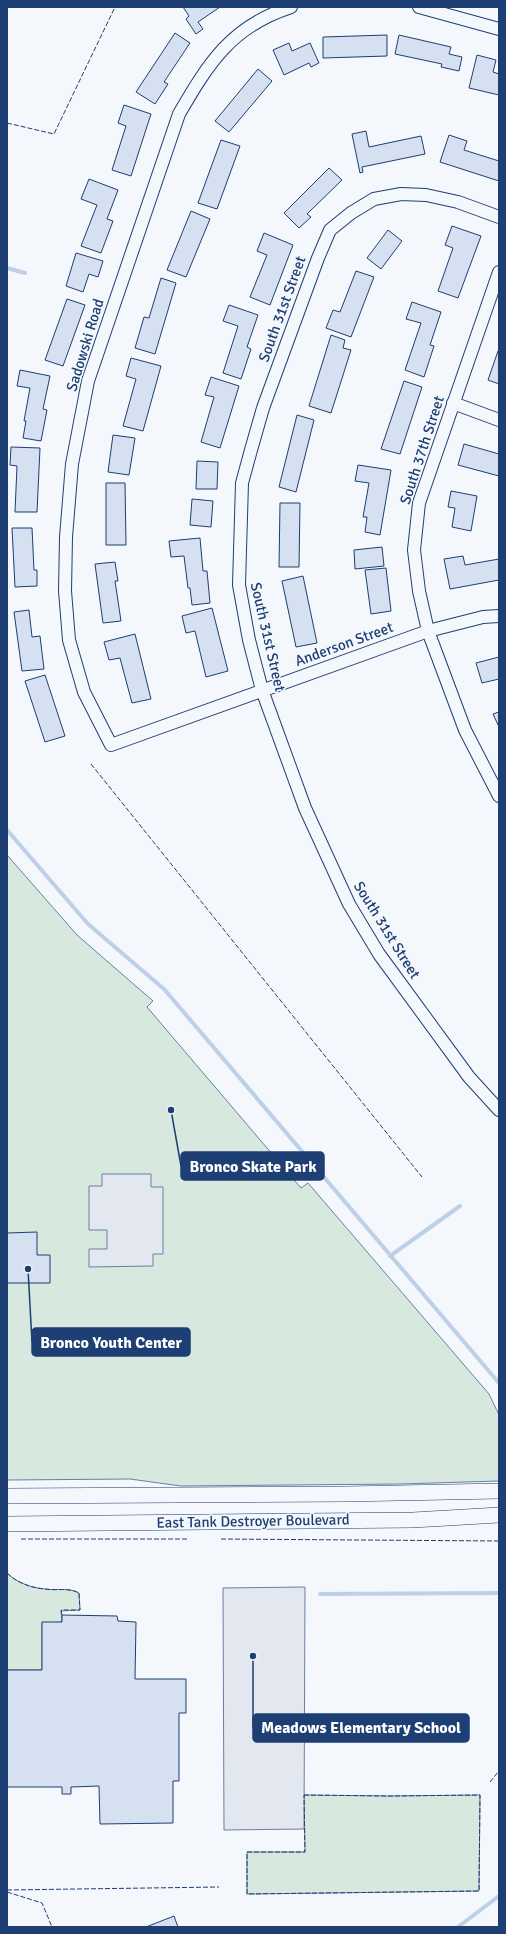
<svg xmlns="http://www.w3.org/2000/svg" width="506" height="1934" font-family="Signika,sans-serif">
	<rect width="100%" height="100%" fill="#f4f7fb"/>
	<!-- green -->
	<path fill="#d7e8df" stroke="#687fa3" d="M7 855 77 935 153 1001 147 1007 301 1188 308 1183 489 1394 499 1415V1481L399 1484 181 1486 130 1479 7 1480Z
		M7 1573C17 1583 32 1588 45 1589 57 1591 68 1587 79 1593L80 1610 61 1611 62 1622 42 1623V1670H7Z
		M304 1795 390 1796 480 1795 479 1891 247 1894V1852H305Z"/>
	<!-- parking -->
	<path fill="#e3e8f0" stroke="#687fa3" d="M102 1174H151V1187H163V1254H153V1266L89 1267V1249H107V1230H89V1186H102Z
		M305 1587 304 1829 224 1830 223 1588Z"/>
	<g fill="none" stroke-linecap="round" stroke-linejoin="round">
		<!-- stream -->
		<path stroke="#bed0e5" stroke-width="4" d="M7 268 25 273
			M7 830 88 924 164 989 499 1383
			M390 1256 460 1206
			M320 1594 499 1593
			M458 1927 499 1896"/>
	</g>
	<!-- building -->
	<path fill="#d5e0f0" stroke="#1d3f73" d="M183 7H220L198 22 203 29 196 34 186 19 189 16Z
		M175 33 190 43 164 82 168 84 155 104 136 92Z
		M387 35V56L323 58V37Z
		M399 35 451 47 449 54 462 57 459 71 441 67 442 64 395 54Z
		M289 43 292 51 310 43 319 63 311 67 309 63 284 75 273 50Z
		M477 55 496 60 493 72 499 74V95L469 88Z
		M258 69 272 81 229 132 215 121Z
		M124 105 151 114 131 176 112 170 126 126 118 123Z
		M366 131 369 147 421 136 425 154 362 167 363 172 360 173 352 134Z
		M449 135 467 141 464 150 499 161V181L440 162Z
		M221 140 240 146 217 209 198 203Z
		M329 168 342 180 307 214 311 217 299 228 284 213Z
		M89 179 118 190 107 219 113 221 101 253 81 246 97 205 81 199Z
		M191 211 210 219 186 277 167 270Z
		M452 226 481 236 458 298 438 291 453 248 445 245Z
		M388 230 402 241 381 269 367 258Z
		M264 233 293 245 270 305 250 297 267 255 257 251Z
		M76 253 103 261 98 277 89 274 83 292 66 286Z
		M356 271 374 277 351 337 326 328 333 310 340 312Z
		M161 278 176 283 155 354 135 348 144 317 149 318Z
		M67 299 85 305 63 366 45 360Z
		M412 302 441 312 430 345 434 346 424 377 405 370 421 323 406 319Z
		M229 305 258 315 247 347 251 349 241 379 223 373 238 326 223 321Z
		M331 335 345 340 343 348 351 350 331 413 309 406Z
		M498 351 499 352V384L488 380Z
		M131 358 161 366 143 431 123 426 136 379 126 376Z
		M20 370 50 376 43 409 47 410 41 441 23 438 26 421H24L30 388 17 386Z
		M211 377 239 386 220 448 201 442 214 397 205 395Z
		M404 381 422 387 400 454 381 449Z
		M297 415 314 420 296 492 279 487Z
		M113 435 135 438 129 475 108 472Z
		M464 444 499 454V476L458 465Z
		M11 447 40 448 37 512H15L17 466 10 465Z
		M197 461 218 462 217 489H196Z
		M358 465 391 470 380 535 365 532 367 517H363L369 483 355 481Z
		M106 483H125L126 545H106Z
		M451 491 477 496 471 531 452 527 455 508 448 507Z
		M192 499 213 501 211 527 190 525Z
		M280 503H300L299 567H279Z
		M12 528H32L34 570H37V586L15 587Z
		M200 538 203 571H207L210 603 192 605 190 588H188L184 556 171 557 169 541Z
		M382 547 384 566 355 569 354 550Z
		M463 556 465 565 499 559V580L450 589 444 559Z
		M115 562 118 581H115L121 621 103 623 95 564Z
		M386 568 391 611 371 614 365 570Z
		M303 576 317 643 296 647 282 581Z
		M212 608 228 671 206 677 195 631 186 633 182 616Z
		M29 610 32 637 40 636 44 669 22 671 14 612Z
		M135 634 151 699 132 703 120 658 109 660 104 642Z
		M499 657V679L482 683 476 663Z
		M45 675 65 736 45 742 25 681Z
		M499 712V727L493 714Z
		M37 1232V1255H50V1283H7V1233Z
		M62 1615 117 1616 118 1621 136 1622 135 1679H186V1713H179V1781H173V1823L100 1824 99 1786 71 1787V1794H62V1787H7V1670H42V1622H62Z
		M174 1916 178 1927H146Z"/>
	<g fill="none" stroke-linecap="round" stroke-linejoin="round">
		<defs>
			<path id="minor" d="M291 7C232 26 209 62 179 114L88 381 72 464 66 537 65 591 69 640 84 692 111 745 428 631 483 617 499 616
				M419 7 499 29
				M499 217 458 202 426 195 401 194 374 199 351 213 330 230 318 258 263 408 251 450 242 483 239 585 249 640 262 690 305 808 349 904 379 954 469 1077 499 1110
				M499 272 419 503 414 550 419 591 428 631 465 730 499 796
				M453 403 499 420"/>
			<path id="tertiary" d="M7 1496 346 1494 499 1491
				M7 1524 413 1520 499 1515"/>
		</defs>
		<!-- minor casing -->
		<use href="#minor" stroke="#1d3f73" stroke-width="14"/>
		<!-- tertiary casing -->
		<use href="#tertiary" stroke="#1d3f73" stroke-width="16"/>
		<!-- minor -->
		<use href="#minor" stroke="#f4f7fb" stroke-width="12"/>
		<!-- tertiary -->
		<use href="#tertiary" stroke="#f4f7fb" stroke-width="15"/>
		<!-- fence -->
		<path stroke="#1d3f73" stroke-width="1" stroke-dasharray="5 2" stroke-linecap="butt" d="M7 123 54 134 115 7
			M91 764 422 1177
			M21 1539H187
			M221 1539 499 1541
			M7 1573C17 1583 32 1588 45 1589 57 1591 68 1587 79 1593L80 1610H61L62 1615
			M490 1782 499 1771
			M304 1795 390 1796 480 1795 479 1891 247 1894V1852H305Z
			M7 1890 219 1887
			M7 1892 42 1903 52 1927"/>
	</g>
	<g text-anchor="middle" dominant-baseline="central" stroke-width="3" stroke-linejoin="round" paint-order="stroke">
		<!-- street labels -->
		<g font-size="15" fill="#1d3f73" stroke="#f4f7fb">
			<text transform="translate(282 309) rotate(-70)">South 31st Street</text>
			<text transform="translate(85 345) rotate(-73)">Sadowski Road</text>
			<text transform="translate(422 450) rotate(-72)">South 37th Street</text>
			<text transform="translate(268 637) rotate(77)">South 31st Street</text>
			<text transform="translate(344 644) rotate(-20)">Anderson Street</text>
			<text transform="translate(387 930) rotate(58)">South 31st Street</text>
			<text transform="translate(253 1521) rotate(-1)">East Tank Destroyer Boulevard</text>
		</g>
	</g>
	<!-- callouts -->
	<path fill="none" stroke="#1d3f73" stroke-width="1.5" d="M171 1110L181 1166M28 1269L32 1342M253 1656L253 1728"/>
	<g fill="#1d3f73" stroke="#f4f7fb" stroke-width="1.5">
		<circle cx="171" cy="1110" r="4"/>
		<circle cx="28" cy="1269" r="4"/>
		<circle cx="253" cy="1656" r="4"/>
	</g>
	<g fill="#1d3f73" stroke="#1d3f73" stroke-width="1.5">
		<rect x="181" y="1152" width="143" height="28" rx="4"/>
		<rect x="32" y="1328" width="158" height="28" rx="4"/>
		<rect x="253" y="1714" width="216" height="28" rx="4"/>
	</g>
	<g font-size="16" text-anchor="middle" font-weight="bold" fill="#fff">
		<text x="253" y="1172">Bronco Skate Park</text>
		<text x="111" y="1348">Bronco Youth Center</text>
		<text x="361" y="1733">Meadows Elementary School</text>
	</g>
	<!-- border -->
	<rect width="506" height="1934" fill="none" stroke="#1d3f73" stroke-width="16"/>
</svg>
